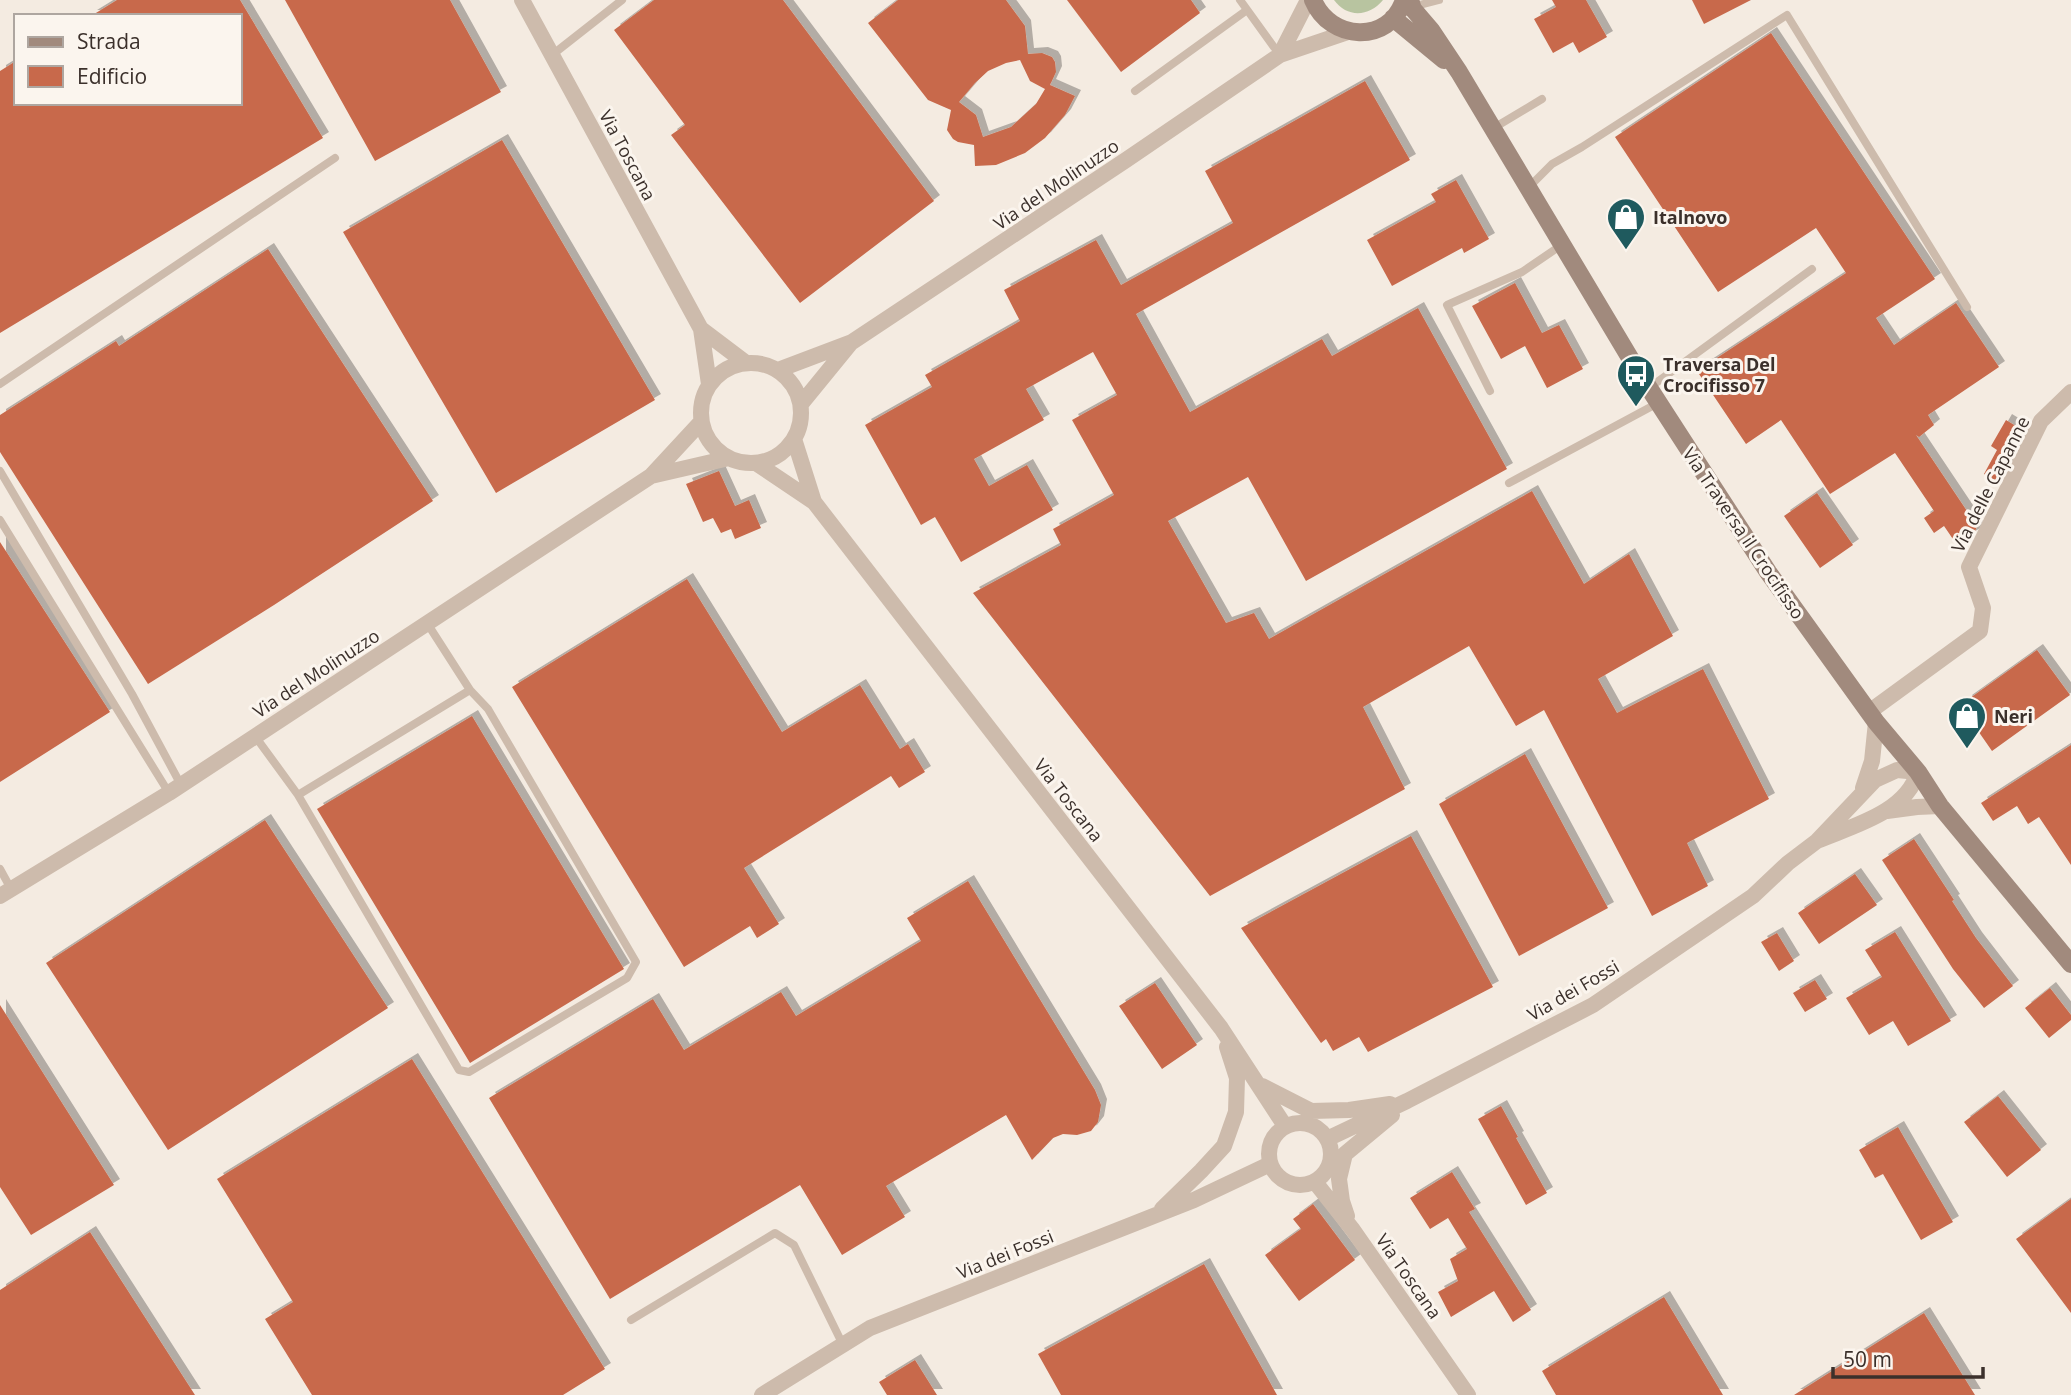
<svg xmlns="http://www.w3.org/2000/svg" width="2071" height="1395" font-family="'Open Sans',sans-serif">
	<defs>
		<filter id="shadow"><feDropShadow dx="6" dy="-6" stdDeviation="0" flood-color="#0004"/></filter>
	</defs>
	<rect width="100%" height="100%" fill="#f4ebe1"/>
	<!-- green -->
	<path fill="#b8c4a0" d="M1334 0H1383C1369 17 1347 18 1334 0Z"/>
	<!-- building -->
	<path fill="#c8694b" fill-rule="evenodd" filter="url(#shadow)" d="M117 0H240L323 138 0 333V71L16 61V103H240V16H91Z
		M285 0H450L501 92 375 161Z
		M654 0H783L934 201 800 303 671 135 685 125 614 30Z
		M898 0H1006L1025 26 1028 54 1042 53 1052 57 1055 62 1056 72 1050 85 1075 96 1065 115 1045 138 1025 153 996 165 975 166 974 145 958 142 953 139 947 130 951 110 928 100 868 23ZM1020 60 1030 81 1045 89 1036 104 1011 127 983 137 976 115 959 102 975 83 988 71 1006 63Z
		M1067 0H1191L1200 13 1121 72Z
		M1552 0H1586L1607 37 1579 53 1573 42 1553 53 1534 19 1556 7Z
		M1692 0H1751L1704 24Z
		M1771 33 1935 279 1876 318 1894 345 1956 303 1999 367 1928 415 1934 425 1919 437 1916 435 1977 526 1974 534 1957 545 1944 526 1934 533 1924 518 1934 511 1895 453 1830 494 1781 420 1746 444 1697 371 1846 273 1816 228 1718 292 1615 137Z
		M1365 81 1410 160 1136 314 1190 412 1322 339 1332 356 1418 308 1507 469 1306 581 1248 477 1168 521 1226 623 1254 613 1269 639 1532 491 1584 584 1629 554 1673 636 1598 679 1617 713 1703 669 1769 799 1687 843 1708 886 1652 916 1544 710 1516 726 1469 646 1363 707 1405 789 1210 896 973 593 1061 545 1053 529 1114 495 1072 420 1117 395 1093 352 1026 389 1044 420 974 459 989 486 1027 465 1053 510 961 562 935 517 921 525 865 425 932 387 925 375 1020 321 1004 290 1096 240 1121 285 1233 223 1205 171Z
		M502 140 655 400 496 493 343 232Z
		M1456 180 1489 239 1464 253 1462 248 1392 286 1367 240 1436 202 1431 194Z
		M268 249 433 501 274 605 148 684 0 452V415L116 341 119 346Z
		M1515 283 1542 333 1559 325 1583 369 1547 388 1525 346 1501 359 1472 306Z
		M2006 420 2024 431 1999 483 1984 474 1997 450 1991 446Z
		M719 471 735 506 749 500 761 528 735 539 731 529 721 533 713 518 703 522 686 484Z
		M1817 493 1853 545 1820 568 1784 516Z
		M0 542 110 712 0 782Z
		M687 579 782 732 860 685 900 749 908 744 925 772 899 788 891 776 744 868 779 924 757 938 750 926 684 967 512 687Z
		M2037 650 2070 695 1992 751 1967 715 1973 711 1966 701Z
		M472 716 624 969 470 1063 317 809Z
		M2071 745V865L2039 817 2028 824 2017 806 1993 821 1981 803Z
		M1525 754 1608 908 1519 956 1439 804Z
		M265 820 388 1008 168 1150 46 963Z
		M1411 836 1493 987 1368 1052 1359 1037 1333 1051 1326 1039 1321 1043 1241 928Z
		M1914 839 1954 900 1952 901 1976 938 2013 986 1984 1008 1953 969 1882 860Z
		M1855 874 1877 905 1819 944 1798 913Z
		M968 881 1095 1090 1101 1105 1098 1122 1091 1131 1077 1135 1063 1134 1053 1138 1032 1160 1006 1115 886 1186 905 1217 842 1255 800 1185 610 1299 489 1098 653 999 684 1050 781 992 796 1016 921 941 907 918Z
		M1895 932 1951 1021 1908 1046 1893 1021 1869 1035 1846 998 1882 977 1865 950Z
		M1777 933 1794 961 1779 971 1761 942Z
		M1815 980 1827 999 1805 1012 1793 993Z
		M1155 983 1197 1045 1162 1069 1119 1006Z
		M2050 988 2071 1015V1020L2049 1038 2025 1008Z
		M0 1005 114 1185 31 1235 0 1187Z
		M412 1059 605 1369 563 1395H312L265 1319 293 1302 217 1179Z
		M1998 1096 2041 1150 2007 1177 1964 1122Z
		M1501 1106 1518 1137 1516 1138 1547 1193 1526 1205 1478 1119Z
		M1898 1127 1953 1222 1921 1240 1883 1174 1875 1178 1859 1150Z
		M1452 1172 1475 1209 1469 1212 1531 1310 1513 1322 1494 1291 1451 1317 1438 1292 1458 1281 1450 1259 1467 1249 1448 1218 1430 1229 1410 1198Z
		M2071 1199V1313L2016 1239Z
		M1313 1204 1355 1260 1299 1301 1265 1255 1301 1229 1293 1219Z
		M90 1232 195 1395H0V1290Z
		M1204 1264 1277 1395H1061L1038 1354Z
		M1664 1297 1723 1395H1556L1542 1371Z
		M1924 1313 1975 1395H1794Z
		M915 1360 937 1395H887L879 1382Z"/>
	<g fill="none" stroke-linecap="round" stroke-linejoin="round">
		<!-- lane -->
		<path stroke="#cdbbac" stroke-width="8" d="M1240 0 1279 54
			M1412 7 1439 0
			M552 55 622 0
			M1135 91 1247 10
			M1492 129 1542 99
			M1528 188 1552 164 1582 147 1787 15 1967 307
			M0 384 335 158
			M1649 388 1812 269
			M1490 391 1447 305 1522 272 1563 244
			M0 471 132 694 181 785
			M1509 483 1658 403
			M0 520 169 793
			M255 736 298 795 470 690 427 623
			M298 795 459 1070 469 1072 627 978 636 962 488 709 470 690
			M0 869 11 889
			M631 1320 775 1233 794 1245 843 1345"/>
		<!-- street -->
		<path stroke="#cdbbac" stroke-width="16" d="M522 0 701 329 709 384
			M1280 55 1308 0
			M701 329 746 363
			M701 413a50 50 0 1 1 100 0a50 50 0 1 1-100 0Z
			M778 370 852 342 1126 160 1280 55 1348 32
			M801 404 850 344
			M794 439 814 502
			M756 463 814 502 1221 1028 1285 1126
			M651 476 729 458
			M1869 712 1980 631 1983 608 1969 567 2041 421 2071 392
			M1863 788 1872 761 1876 722
			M1887 811 1917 807 1940 806
			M0 896 169 793 651 476 701 422
			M1262 1086 1311 1111 1349 1110 1390 1104
			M1269 1154a31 31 0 1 1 62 0a31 31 0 1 1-62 0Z
			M1327 1139 1407 1101 1593 1005 1753 896 1788 863 1817 841 1875 780 1897 770 1918 772C1906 813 1852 826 1817 841
			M1315 1182 1353 1230 1468 1395
			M1162 1209 1201 1171 1224 1146 1236 1112 1237 1078 1227 1047
			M1347 1216 1342 1201 1339 1179 1345 1154 1392 1115
			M762 1395 870 1328 1194 1200 1270 1164"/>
		<!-- secondary -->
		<path stroke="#a18a7d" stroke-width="18" d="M1313 0C1330 41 1389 45 1404 0
			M1410 0 1413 9 1431 30 1459 72 1636 368 1768 572 1876 722 1918 772 1940 806 2071 964
			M1393 18 1444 60"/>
	</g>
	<!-- icons -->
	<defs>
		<symbol id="shop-pin" viewBox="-11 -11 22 30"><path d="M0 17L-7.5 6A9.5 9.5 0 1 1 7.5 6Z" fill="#1f5a5e" stroke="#fbf5ee"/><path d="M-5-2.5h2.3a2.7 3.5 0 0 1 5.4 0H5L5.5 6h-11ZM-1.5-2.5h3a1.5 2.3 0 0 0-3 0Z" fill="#fff"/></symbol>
		<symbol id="bus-pin" viewBox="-11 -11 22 30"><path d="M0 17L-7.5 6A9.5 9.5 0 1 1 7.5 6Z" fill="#1f5a5e" stroke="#fbf5ee"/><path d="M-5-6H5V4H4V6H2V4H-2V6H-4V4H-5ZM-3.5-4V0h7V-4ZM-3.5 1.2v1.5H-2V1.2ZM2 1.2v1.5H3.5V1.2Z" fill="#fff"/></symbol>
	</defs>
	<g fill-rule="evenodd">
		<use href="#shop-pin" x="1604" y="195" width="44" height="60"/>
		<use href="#bus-pin" x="1614" y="352" width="44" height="60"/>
		<use href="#shop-pin" x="1945" y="694" width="44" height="60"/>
	</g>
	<g text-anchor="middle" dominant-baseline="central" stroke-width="6" stroke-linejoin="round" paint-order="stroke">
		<!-- street labels -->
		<g font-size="18" fill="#3b302b" stroke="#fbf5ee">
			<text transform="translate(628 155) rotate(62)">Via Toscana</text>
			<text transform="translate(1056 184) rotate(-34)">Via del Molinuzzo</text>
			<text transform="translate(1990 484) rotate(-63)">Via delle Capanne</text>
			<text transform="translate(1744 533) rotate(56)">Via Traversa il Crocifisso</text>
			<text transform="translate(316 673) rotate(-33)">Via del Molinuzzo</text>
			<text transform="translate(1069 800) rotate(52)">Via Toscana</text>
			<text transform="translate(1573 990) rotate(-30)">Via dei Fossi</text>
			<text transform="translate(1005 1254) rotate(-22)">Via dei Fossi</text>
			<text transform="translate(1409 1276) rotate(55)">Via Toscana</text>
		</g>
		<!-- poi labels -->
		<g font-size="18" font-weight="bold" fill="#3b302b" stroke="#fbf5ee" text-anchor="start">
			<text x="1653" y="217">Italnovo</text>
			<text x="1663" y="364">Traversa Del<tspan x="1663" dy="21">Crocifisso 7</tspan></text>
			<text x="1994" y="716">Neri</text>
		</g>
	</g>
	<!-- legend -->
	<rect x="14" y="14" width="228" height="91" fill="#fbf5ee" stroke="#aea6a0" stroke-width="2"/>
	<rect x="28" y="37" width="35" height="10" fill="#a18a7d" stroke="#aea6a0" stroke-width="2"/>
	<text x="77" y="49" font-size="21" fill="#3b302b">Strada</text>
	<rect x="28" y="66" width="35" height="21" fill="#c8694b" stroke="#aea6a0" stroke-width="2"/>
	<text x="77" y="84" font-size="21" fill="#3b302b">Edificio</text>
	<!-- scale -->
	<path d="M1833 1367v10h150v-10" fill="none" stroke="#3b302b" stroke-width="3.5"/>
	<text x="1843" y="1367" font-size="21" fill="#3b302b" stroke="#fbf5ee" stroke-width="5" paint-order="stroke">50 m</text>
</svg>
